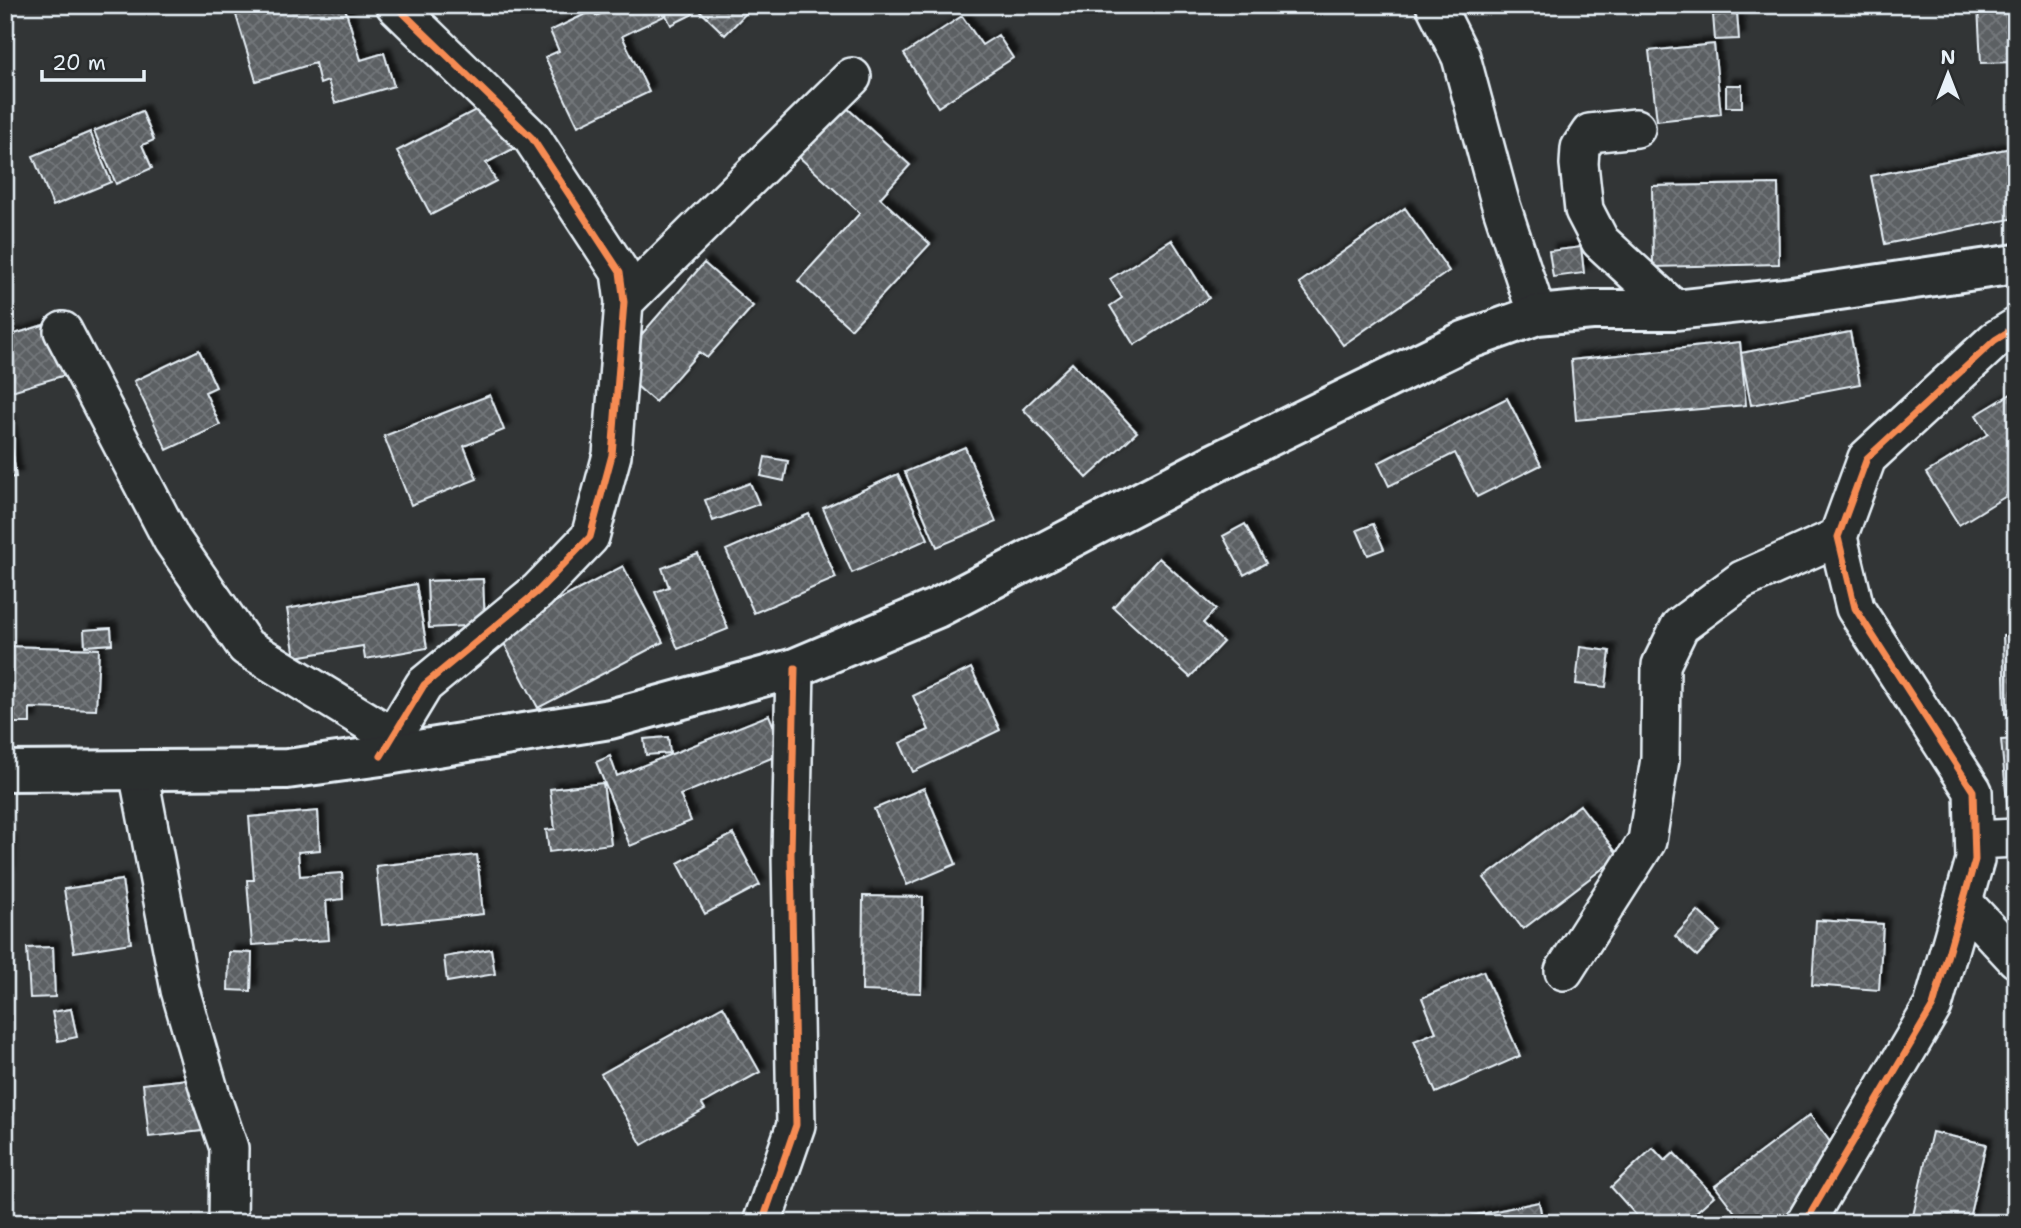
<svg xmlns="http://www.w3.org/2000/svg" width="2021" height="1228" font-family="'Shantell Sans',sans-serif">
	<defs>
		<pattern id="building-cross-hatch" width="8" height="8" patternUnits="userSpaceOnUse" patternTransform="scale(1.75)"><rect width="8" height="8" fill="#5c6063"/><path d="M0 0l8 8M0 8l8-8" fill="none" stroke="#73777a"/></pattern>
		<filter id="shadow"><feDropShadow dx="6" dy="-6" stdDeviation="2" flood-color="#0009"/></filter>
	</defs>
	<rect width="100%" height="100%" fill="#323536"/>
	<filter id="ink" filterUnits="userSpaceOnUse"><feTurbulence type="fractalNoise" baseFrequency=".0143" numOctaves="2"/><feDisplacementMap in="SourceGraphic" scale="14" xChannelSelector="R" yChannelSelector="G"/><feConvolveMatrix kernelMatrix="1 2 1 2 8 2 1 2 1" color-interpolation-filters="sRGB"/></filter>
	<g filter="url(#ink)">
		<!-- building -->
		<path fill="url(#building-cross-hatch)" stroke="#e8f1f8" stroke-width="2" filter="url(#shadow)" d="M271 5H344L361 60 384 53 394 86 335 103 328 81 320 84 315 63 256 81 236 15Z
			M619 5H688L693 14 671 25 666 15 622 36 649 92 578 126 545 57 559 51 550 31 594 10 596 16Z
			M694 5H754L725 35Z
			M1089 5H1108L1093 14Z
			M2016 5V62L1981 63 1978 7Z
			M1737 13 1739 39 1715 40 1713 15Z
			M962 16 982 45 998 35 1013 58 938 107 904 54Z
			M1714 44 1721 114 1657 121 1649 51Z
			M1726 85H1742V107H1726Z
			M491 102 515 148 486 163 496 181 431 215 397 151Z
			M846 107 910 165 880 198 930 244 851 329 798 281 860 213 799 157Z
			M142 111 154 140 142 145 152 168 116 184 94 131Z
			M90 132 111 182 53 206 33 156Z
			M2016 147V218L1885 244 1871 176Z
			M1778 184 1779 264 1653 267 1652 186Z
			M1405 208 1449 271 1343 345 1299 283Z
			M1172 240 1209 298 1134 345 1110 306 1122 298 1110 279Z
			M1581 247 1584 273 1553 277 1549 251Z
			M704 263 753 306 707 358 699 352 655 402 614 366Z
			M56 321 72 373 5 393V337Z
			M1850 332 1860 384 1751 405 1741 353Z
			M1740 342 1746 405 1576 420 1571 360Z
			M199 350 216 387 205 392 220 425 167 450 134 381Z
			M1072 363 1137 432 1087 478 1023 409Z
			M2016 391V490L1959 525 1926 473 1988 434 1976 415Z
			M490 395 504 430 464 446 477 479 411 505 384 436Z
			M1507 398 1541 465 1477 497 1455 453 1389 486 1378 463Z
			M5 420H8L16 477 5 478Z
			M965 447 996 522 937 547 905 472Z
			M765 457 788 461 784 481 761 476Z
			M898 474 928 539 852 573 823 508Z
			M750 483 759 504 713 521 705 500Z
			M809 514 836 578 754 613 726 550Z
			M1245 524 1266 563 1244 575 1223 536Z
			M1373 524 1384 549 1368 555 1357 530Z
			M698 554 728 629 678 649 655 592 669 587 662 568Z
			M1159 558 1216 609 1203 623 1223 642 1190 677 1113 607Z
			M623 566 663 642 538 708 498 632Z
			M483 579 485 625 429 628 427 581Z
			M416 584 427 648 365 659 363 646 295 657 287 609Z
			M111 628 112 644 85 646 84 630Z
			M2016 634V713L2005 714 2003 635Z
			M5 646 99 649 96 710 30 708V723H5Z
			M1580 647 1610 651 1606 687 1576 684Z
			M971 668 1000 730 913 772 900 743 929 730 913 696Z
			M769 715 784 753 680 795 691 821 630 846 596 762 610 756 617 776Z
			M668 737 670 753 646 755 644 739Z
			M2016 739V823H2009L2001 740Z
			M603 783 611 844 549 852 546 830 555 829 550 789Z
			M924 788 956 864 907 885 874 809Z
			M1580 805 1619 856 1523 929 1484 878Z
			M318 811 320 850 298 852 300 876 342 873 343 899 326 901 329 940 252 945 247 880H254L249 817Z
			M733 834 760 885 705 914 678 863Z
			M5 843H9L8 873H5Z
			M477 855 483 914 382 925 376 866Z
			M122 880 131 943 74 952 64 889Z
			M863 896 923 897 921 993 862 991Z
			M1698 911 1720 931 1697 956 1675 936Z
			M1816 920 1883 924 1879 990 1812 985Z
			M53 947 55 997 30 998 27 948Z
			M491 949 495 974 447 982 444 957Z
			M229 952 252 953 251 991 228 990Z
			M1483 971 1520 1056 1436 1093 1414 1041 1436 1032 1422 998Z
			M723 1006 760 1072 702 1104 705 1109 642 1145 601 1074Z
			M71 1009 77 1037 58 1041 52 1012Z
			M206 1077 211 1130 149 1137 143 1084Z
			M1810 1115 1851 1170 1780 1223H1743L1715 1186Z
			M1932 1132 1986 1144 1968 1223H1922L1912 1220Z
			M1653 1148 1665 1161 1674 1153 1714 1196 1684 1223H1643L1611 1187Z
			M1539 1202 1543 1223H1439Z"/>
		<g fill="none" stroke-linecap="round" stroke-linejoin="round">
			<defs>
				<path id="minor" d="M1435 5 1461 57 1500 202 1537 315
					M1636 128 1590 133 1580 148 1579 164 1584 210 1600 241 1675 310
					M624 302 852 77
					M63 331 172 540 246 647 393 737
					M381 756 424 685 538 591 590 537 612 455 624 302 620 272 532 138 395 5
					M138 771 180 990 210 1093 229 1148 228 1223
					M1975 840 2016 838
					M1963 902 2016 959
					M1564 971 1647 841 1660 759 1661 665 1680 626 1742 580 1838 537
					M762 1223 796 1125 791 854 795 668
					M1805 1223 1933 1006 1975 860 1973 791 1855 608 1838 537 1867 458 1995 340 2016 327"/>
				<path id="major" d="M5 771 287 769 381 756 610 719 795 668 937 608 1213 464 1464 341 1537 315 1592 310H1675L1785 298 2016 264"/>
			</defs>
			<!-- minor casing -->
			<use href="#minor" stroke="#e8f1f8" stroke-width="42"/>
			<!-- major casing -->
			<use href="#major" stroke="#e8f1f8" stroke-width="44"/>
			<!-- minor -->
			<use href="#minor" stroke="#2a2d2e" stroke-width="37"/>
			<!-- major -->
			<use href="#major" stroke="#2a2d2e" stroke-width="38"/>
			<defs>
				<path id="cycleway" d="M381 756 424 685 538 591 590 537 612 455 624 302 620 272 532 138 395 5
					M762 1223 796 1125 791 854 795 668
					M1805 1223 1933 1006 1975 860 1973 791 1855 608 1838 537 1867 458 1995 340 2016 327"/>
			</defs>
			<!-- cycleway casing -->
			<use href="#cycleway" stroke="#2a2d2e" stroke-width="11"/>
			<!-- cycleway -->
			<use href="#cycleway" stroke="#f68b52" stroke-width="7"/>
		</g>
	</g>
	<!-- margin -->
	<rect width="2021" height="1228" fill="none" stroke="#2a2d2e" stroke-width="28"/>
	<rect x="14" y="14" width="1993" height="1200" fill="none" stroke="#e8f1f8" stroke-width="2.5" filter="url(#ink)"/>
	<!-- north arrow -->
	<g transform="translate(1948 74)" stroke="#2a2d2e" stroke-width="5" paint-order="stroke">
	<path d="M0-5L12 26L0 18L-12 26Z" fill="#e8f1f8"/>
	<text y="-10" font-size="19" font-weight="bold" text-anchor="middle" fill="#e8f1f8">N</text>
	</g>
	<!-- scale -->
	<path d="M42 70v10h102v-10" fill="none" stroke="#e8f1f8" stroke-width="3.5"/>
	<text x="52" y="70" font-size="21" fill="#e8f1f8" stroke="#2a2d2e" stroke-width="5" paint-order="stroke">20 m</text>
</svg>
